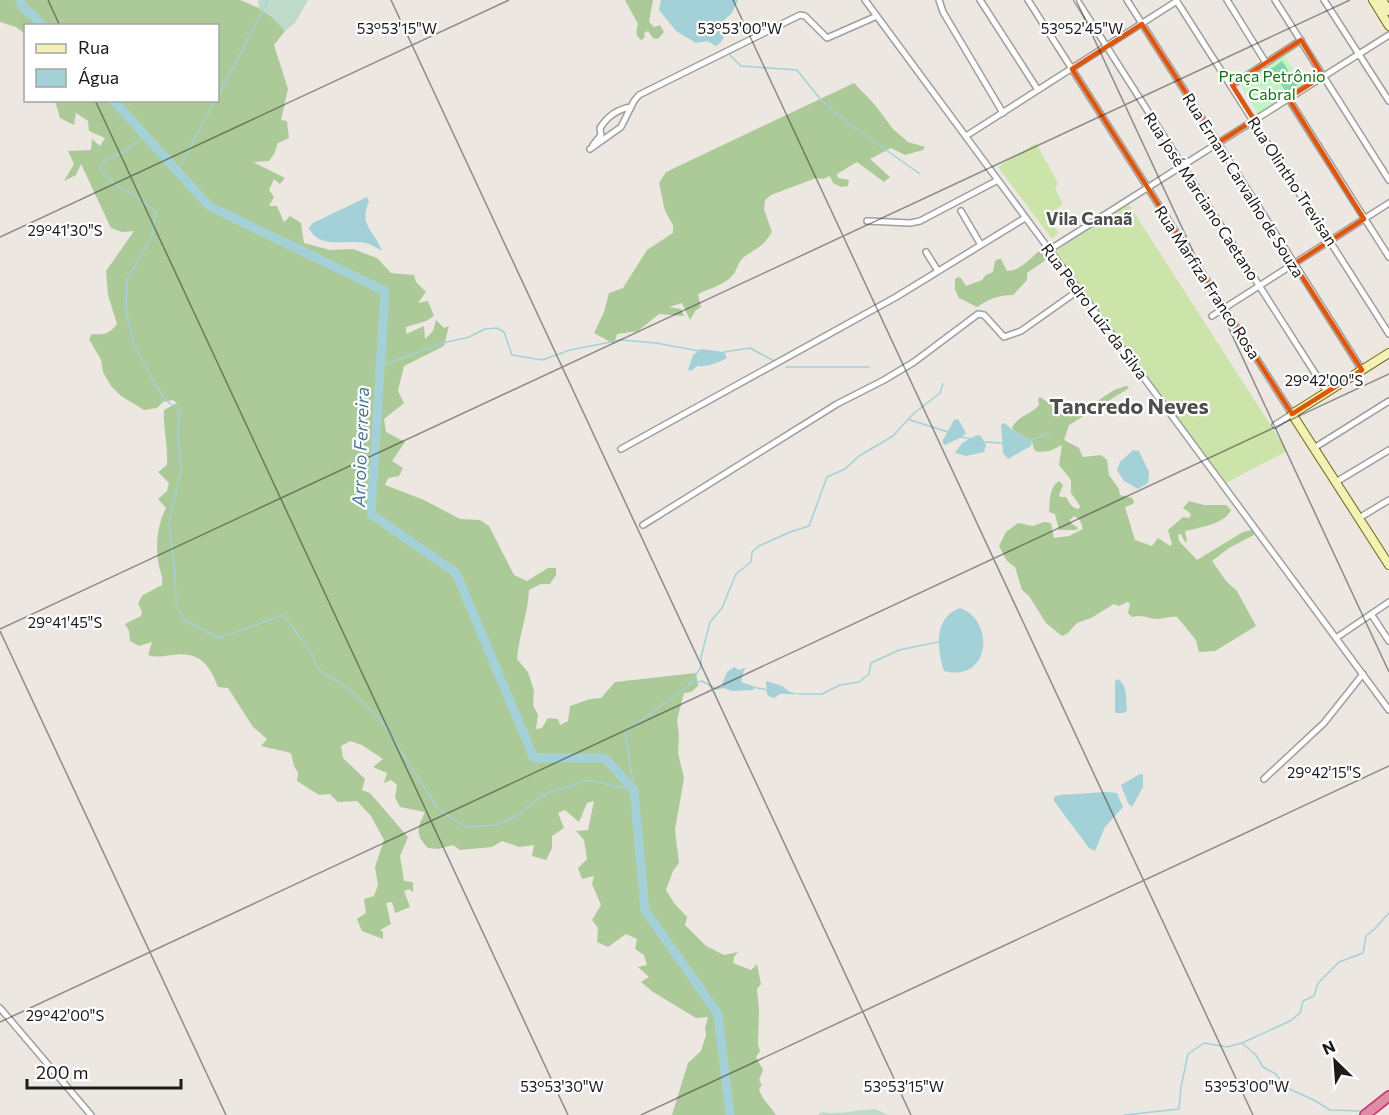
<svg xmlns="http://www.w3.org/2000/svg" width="1389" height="1115" font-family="Commissioner,sans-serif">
	<rect width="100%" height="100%" fill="#ece7e1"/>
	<!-- grass -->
	<path fill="#cce4a9" d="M1036 143 1058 183 1055 189 1063 204 1057 208 1060 214 1051 221 1058 233 1052 239 998 167Z
		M1128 203 1287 451 1226 483 1055 252Z"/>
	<!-- forest -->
	<path fill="#acc998" d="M0 0H240L259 8 272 17 285 31 274 45 288 89 281 120 287 121 289 138 278 143 274 154 269 161 253 162 285 178 280 184 274 179 269 190 274 197 269 206H277L284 222 290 216 301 223 304 243 330 250 353 249 377 258 391 273 414 275 416 282 426 292 418 303 428 301 434 316 426 321 406 327V334L424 326 425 339 433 331 436 320 444 328 449 326 444 346 404 366 398 391 404 403 384 419 386 432 405 442 392 461 403 468 399 476 388 478 385 485 424 500 460 519 480 520 489 526 514 575 527 581 548 568H556V575L550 584H541L529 590C528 614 519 635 517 659L528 672 534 691 533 705 538 715 536 729 542 728 548 718 558 719 560 725 568 721 570 706 590 699 601 698 615 682 696 673 698 686 691 692 684 693 677 720 679 735 678 753 684 778 675 830 679 863 673 871 666 890 674 903 687 917 685 925 706 946 724 955 738 952 734 957 733 963 751 970 757 964 761 984 757 989 759 1010 758 1045 760 1051 756 1057 763 1070 759 1080 762 1085 759 1089C762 1100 770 1105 776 1115H672L688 1063 701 1051 706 1035 705 1028 708 1017 696 1018 653 992 641 982 649 977 638 967 647 965 644 955 635 949 637 939 626 934 608 947 597 942 598 928 592 920 601 905 592 884 594 876 582 879 578 868 587 859 584 840 576 831 588 830 594 801 587 803 579 822 565 810 558 813 564 828 552 836V848L546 860 532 856 534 845 519 847 502 841 492 847 460 850 453 845 438 849 428 848C415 834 417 829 425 812L400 807 395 797 397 785 391 780 384 783 387 773 373 767 383 759 362 745 350 741 341 746 343 758 365 779 362 790 370 793 408 837 400 856 404 881 413 882V892L409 889 404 891 410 907 395 913 392 902 386 903 391 924 380 930 383 932V939L362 931 357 919 366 913 364 899 374 896 378 885 375 867 384 840 371 816 357 801 338 802 330 794 319 795 297 781 298 773 294 766 291 753 261 746 267 739 253 727 228 688 218 687C209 663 198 651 172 655 163 656 157 658 148 655L152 642 139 646 130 641 129 631 125 624 141 616 142 612 138 603 143 595 162 585C163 577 161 574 159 566 155 546 157 526 166 508L158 499 167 491 169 483 158 472 167 465C168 446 163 428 164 410L177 403 173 400 163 402 157 408 144 410 121 396 111 386 103 372 101 360 89 339 92 334C105 335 109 334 117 324L108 295 106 271 134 231 122 232 111 228 81 164 76 175 64 181 74 164 68 151 91 150 92 139 100 146 105 138 89 131 88 121 76 113 74 125 60 118 55 101 218 100V26H26L25 45 23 43 24 33 16 27 0 22Z
		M625 0H653L649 22 654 27 660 25 664 32 658 39 653 38 648 31 644 33 645 37 641 40C635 35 636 31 638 24Z
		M854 83 875 105 893 129 908 142 925 147 923 150 905 155 891 148 870 159 890 177 884 182 857 162 837 174 838 178 849 180 848 186 841 187 833 183 830 176 823 179 816 178 771 195 765 200 764 209 772 232C761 249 759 246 744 257 738 261 737 271 732 276 724 285 708 289 698 294L701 307 696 310 690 320 682 303 669 307 681 309 684 316 659 314 638 331 617 334 614 344 594 333 604 312 609 293 623 288 647 250 673 233V225L665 211 659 183 666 172Z
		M1040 250H1045L1050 257 1027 273V280L1013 295C999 295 989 299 977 307L959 298 955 290V279L958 277 961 278 966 286 982 280 986 275 993 272 995 261 998 259H1001L1007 271C1020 271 1031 258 1040 250Z
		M1126 386 1129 387 1126 390 1069 425 1064 440 1079 448 1083 457 1101 455 1107 460 1109 475 1119 489 1120 495 1132 498 1134 501 1133 504 1125 507 1135 540 1152 546 1158 538 1170 546 1172 544 1168 530 1183 517 1189 518 1191 515 1189 512 1183 508 1189 501 1204 505H1226L1231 510C1225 524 1198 528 1185 531L1187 542H1185L1181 534 1178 535 1179 541 1197 560 1243 532 1252 530 1254 535 1229 548 1212 561 1226 581 1237 591 1256 626 1215 651 1199 652 1196 640 1177 617C1170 616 1164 619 1157 619 1146 619 1146 614 1132 617L1128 613 1130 603 1127 602 1119 606 1114 604 1091 618 1077 623 1068 633 1062 636 1046 623 1029 596 1022 590 1015 567 1007 561 999 546 1006 532 1018 523 1033 526 1044 522 1051 523 1054 538 1069 536 1083 529 1080 520 1074 516 1070 520 1071 523 1078 528 1076 530H1059L1055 514 1049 512C1050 501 1049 487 1059 481L1063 485 1059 495 1060 497H1066C1069 502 1072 509 1079 509L1080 506 1071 493V480L1059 465 1062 445 1050 451 1038 452 1034 450 1032 441 1014 431 1012 428C1018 415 1031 415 1039 405L1038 399 1040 397C1051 404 1057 410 1069 416L1073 413 1075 416 1114 390Z"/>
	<!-- wetland -->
	<path fill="#bfd9ca" d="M258 0H308L295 23 285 31 272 17 259 8Z
		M875 1109 888 1115H818L821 1112C839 1115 856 1110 875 1109Z"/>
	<!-- park -->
	<path fill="#c1f5bf" d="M1285 56 1304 85 1258 114 1240 84Z"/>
	<!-- pitch -->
	<path fill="#83d7ad" d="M1282 61 1298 85 1286 92 1271 69Z"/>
	<!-- water -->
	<path fill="#a4d1d7" d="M661 0H738L732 13 722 22C725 32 726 40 716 46L707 41 696 43 676 31 659 10Z
		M367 197 369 202C358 225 375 231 382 251 377 248 371 244 365 243 346 239 319 250 309 228L313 223Z
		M701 349 724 352 727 358C718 363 707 367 697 366L691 371 688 370 693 355Z
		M958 419 966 433 962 437 945 445 942 442 954 420Z
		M1004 423 1014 431 1032 441 1031 446 1008 459 1003 453 1001 425Z
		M977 435 981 436 986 445 984 452 966 456 955 453 962 443Z
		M1133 450 1139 451 1149 472 1148 483 1138 489 1124 481 1117 470 1120 462Z
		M960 608C996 621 990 683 944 671 937 649 933 618 960 608Z
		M734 667 739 670 746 667 744 670 741 682 753 686 754 690 732 691 723 688 722 684 727 672Z
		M1117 679C1128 684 1126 700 1127 711L1123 713H1115V681Z
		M766 681 782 686 790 692 800 694H780L774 698 770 697 767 694Z
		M1140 774H1143V787L1132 807 1128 803 1121 785Z
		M1105 792 1117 793 1123 807 1105 827 1095 851 1089 848 1054 801V797L1059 795Z"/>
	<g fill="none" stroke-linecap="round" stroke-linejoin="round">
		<!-- stream -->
		<path stroke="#a4d1d7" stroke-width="1.5" d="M730 55 741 66 797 70 821 100 848 123 920 174
			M218 96 268 0
			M145 136 127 150 106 160 99 168C117 193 136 191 156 212L152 236 127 280 126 311 134 344 155 385 167 401 180 411 178 430 181 470 169 521 175 576 176 604 184 620 219 638 283 615 309 649 319 670 348 688 381 720 438 809 465 827 496 825 520 814 542 795 588 780 634 790 625 732 689 685 701 667V657L710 622 722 608 736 574 751 562 752 552 759 546 790 532 809 526 827 477 845 469 859 456 893 436 913 414 940 393 943 384
			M178 171 215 100
			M724 352 750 348 774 361
			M380 366 443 343 469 337 485 329 497 328 504 332 512 355 542 360 570 350 621 340 656 343 699 351
			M786 367H869
			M910 420 948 432
			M961 437 971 439
			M1029 441 1050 433
			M984 442 1003 443
			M689 684 702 681 716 689 724 687
			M752 687 768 690
			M799 694H822L840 685 859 682 869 674 871 663 899 650 938 642
			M1243 1044 1256 1055 1263 1067 1276 1074 1285 1087 1314 1100 1330 1110 1361 1111
			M1124 1115 1179 1109 1181 1087 1188 1054 1204 1043 1227 1047 1242 1043 1290 1021 1300 1013 1303 1001 1314 996 1318 983 1339 962 1363 953 1366 936C1379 927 1379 923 1389 913"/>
		<!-- river -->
		<path stroke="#a4d1d7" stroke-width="9" d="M20 0 22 6 44 26
			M113 100 209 206 385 291 371 514 456 573 534 758H605L634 790 645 910 718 1014 730 1115"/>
		<defs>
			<path id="street" d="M865 0 1389 710
				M939 0 943 12 1003 113
				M980 0 1038 90
				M1028 0 1292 414 1275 425
				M1077 0 1327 392
				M1127 0 1362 370
				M1176 0 1389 334
				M1227 0 1266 63
				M1275 0 1389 180
				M1324 0 1389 101
				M1232 85 1301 40
				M1288 98 1389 257
				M966 136 1177 1
				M593 145 601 135 600 128C607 117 618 109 631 107
				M590 149 621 127 634 101 639 95 800 15 805 16 827 38 877 16
				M961 211 981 245
				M867 221 910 223 920 221 998 180
				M1049 250 1389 35
				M926 252 938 271
				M1212 316 1389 203
				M1314 448 1389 401
				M621 449 896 297 1025 218
				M1336 482 1389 450
				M1359 518 1389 500
				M643 525 837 404 884 380 914 362 978 314 984 315 1004 337 1021 331 1079 290
				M1371 614 1389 641
				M1336 638 1389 602
				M1264 779 1324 723 1363 674
				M0 1008 91 1115"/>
			<path id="secondary" d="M1373 0 1389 26
				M1382 0 1389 11
				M1389 353 1292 414 1389 565"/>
			<path id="highway" d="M1365 1115 1389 1096"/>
		</defs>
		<!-- street casing -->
		<use href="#street" stroke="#9f9f9f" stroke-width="8"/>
		<!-- secondary casing -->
		<use href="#secondary" stroke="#69690b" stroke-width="10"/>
		<!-- highway casing -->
		<use href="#highway" stroke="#ca2e75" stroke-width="12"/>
		<!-- street -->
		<use href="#street" stroke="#fff" stroke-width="5"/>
		<!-- secondary -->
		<use href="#secondary" stroke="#f4f1b7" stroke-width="8"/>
		<!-- highway -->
		<use href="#highway" stroke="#df8da5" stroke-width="9"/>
	</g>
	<!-- marked area -->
	<path fill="none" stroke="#de560d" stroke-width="4.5" stroke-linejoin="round" d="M1142 24 1218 143 1254 120 1232 85 1301 40 1323 76 1288 98 1364 219 1294 264 1362 370 1292 414 1072 69Z"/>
	<!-- ticks -->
	<path fill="none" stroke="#1b1b1b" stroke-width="1.5" stroke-opacity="0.45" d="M48 0 60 26M391 0 911 1115M733 0 1253 1115M1076 0 1389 672M95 100 568 1115M0 237 509 0M0 629 1350 0M0 631 226 1115M0 1022 1389 374M641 1115 1389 766"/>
	<g text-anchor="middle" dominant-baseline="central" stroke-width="4.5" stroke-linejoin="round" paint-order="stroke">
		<!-- park labels -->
		<g font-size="16" fill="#147012" stroke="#fff">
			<text x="1272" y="75">Praça Petrônio<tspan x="1272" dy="18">Cabral</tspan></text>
		</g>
		<!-- street labels -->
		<g font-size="16" fill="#1b1b1b" stroke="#fff">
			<text transform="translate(1293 181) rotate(57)">Rua Olintho Trevisan</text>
			<text transform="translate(1244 185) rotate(58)">Rua Ernani Carvalho de Souza</text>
			<text transform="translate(1202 196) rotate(57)">Rua José Marciano Caetano</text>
			<text transform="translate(1208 282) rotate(57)">Rua Marfiza Franco Rosa</text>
			<text transform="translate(1095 311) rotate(53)">Rua Pedro Luiz da Silva</text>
		</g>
		<!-- neighbourhood labels -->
		<g font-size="18" font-weight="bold" fill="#4e4e4e" stroke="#fff">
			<text x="1089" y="218">Vila Canaã</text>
		</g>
		<!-- water labels -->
		<g font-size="18" font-style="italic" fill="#497794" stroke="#fff">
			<text transform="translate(360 447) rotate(-88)">Arroio Ferreira</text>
		</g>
		<!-- district labels -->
		<g font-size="22" font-weight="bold" fill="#4e4e4e" stroke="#fff">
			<text x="1129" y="405">Tancredo Neves</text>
		</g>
	</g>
	<g font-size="15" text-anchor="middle" fill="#1b1b1b" stroke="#fff" stroke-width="4.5" stroke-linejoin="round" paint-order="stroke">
		<text x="397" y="34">53°53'15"W</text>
		<text x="740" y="34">53°53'00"W</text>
		<text x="1082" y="34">53°52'45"W</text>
		<text x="65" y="236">29°41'30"S</text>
		<text x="1324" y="386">29°42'00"S</text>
		<text x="65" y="628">29°41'45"S</text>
		<text x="1324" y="778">29°42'15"S</text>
		<text x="65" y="1021">29°42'00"S</text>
		<text x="562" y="1092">53°53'30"W</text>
		<text x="904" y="1092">53°53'15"W</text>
		<text x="1247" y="1092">53°53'00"W</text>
	</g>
	<!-- legend -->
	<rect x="24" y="24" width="195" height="78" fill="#ffffff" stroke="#a4a4a4" stroke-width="1.5"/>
	<rect x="36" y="44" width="30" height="9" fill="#f4f1b7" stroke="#a4a4a4" stroke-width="1.5"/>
	<text x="78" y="54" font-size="18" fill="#1b1b1b">Rua</text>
	<rect x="36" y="69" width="30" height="18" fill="#a4d1d7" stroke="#a4a4a4" stroke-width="1.5"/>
	<text x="78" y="84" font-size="18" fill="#1b1b1b">Água</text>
	<!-- north arrow -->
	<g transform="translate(1335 1061) rotate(335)" stroke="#ffffff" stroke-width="4.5" paint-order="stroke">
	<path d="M0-4.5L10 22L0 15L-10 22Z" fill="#1b1b1b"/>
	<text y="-9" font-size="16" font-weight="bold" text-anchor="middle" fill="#1b1b1b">N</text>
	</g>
	<!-- scale -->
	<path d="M27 1079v9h154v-9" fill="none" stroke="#1b1b1b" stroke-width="3"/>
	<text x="36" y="1079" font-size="18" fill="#1b1b1b" stroke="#ffffff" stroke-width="4.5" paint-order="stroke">200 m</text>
</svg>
